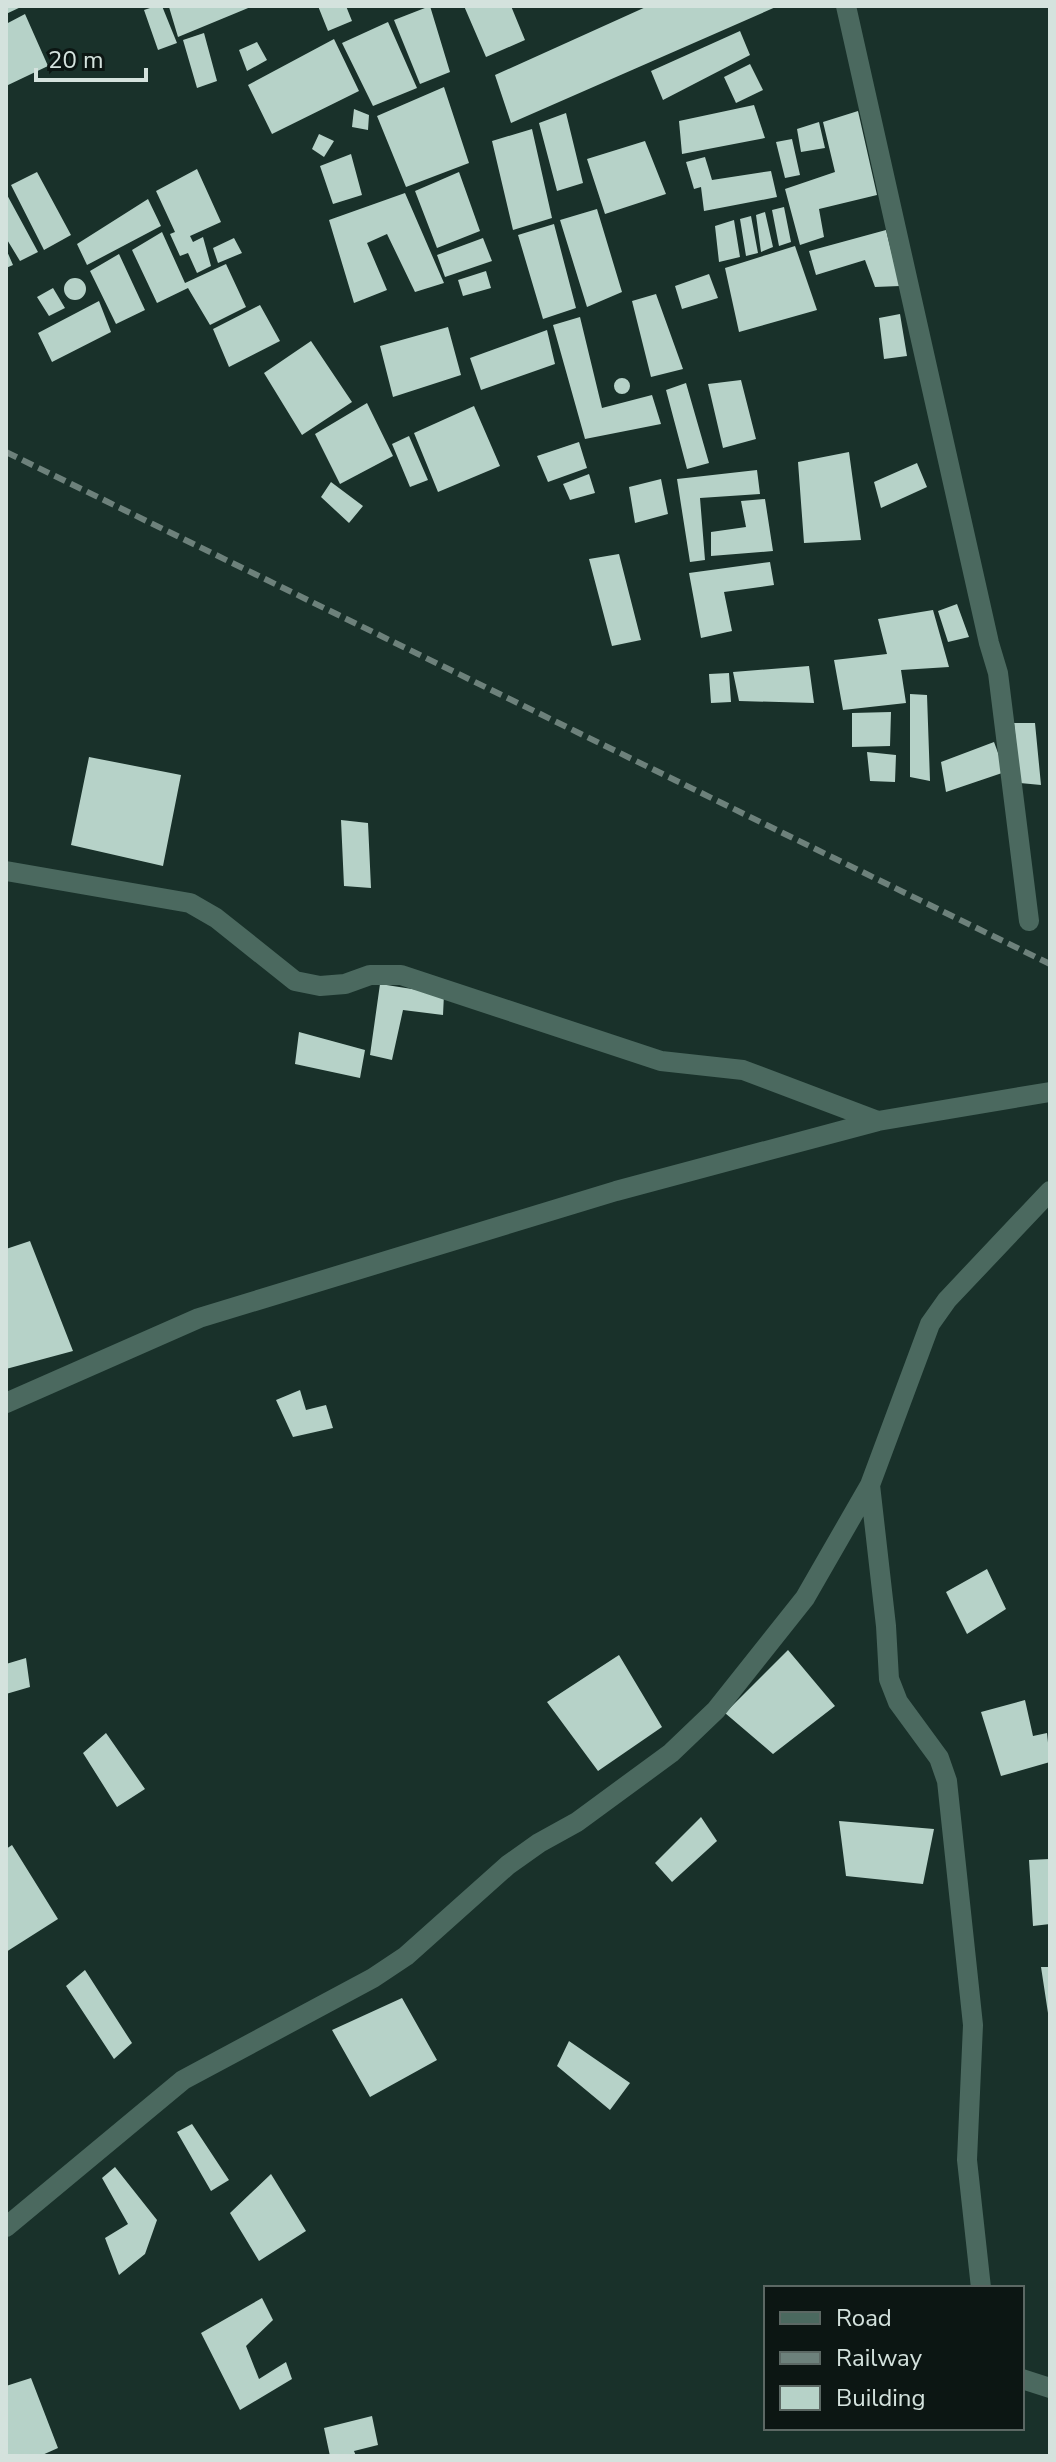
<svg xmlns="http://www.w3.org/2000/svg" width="1056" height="2462" font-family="'Nunito Sans',sans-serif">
	<rect width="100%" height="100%" fill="#19312a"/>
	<!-- building -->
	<path fill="#b6d2c8" d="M6 6H23L6 14Z
		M156 6H162L177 43 158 50 144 10Z
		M172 6H253L178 37 169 7Z
		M318 6H346L352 21 328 31Z
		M430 6 450 72 420 84 394 20Z
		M464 6H511L525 40 486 57Z
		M648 6H778L511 123 495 75Z
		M25 14 48 66 6 86V24Z
		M388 22 417 88 373 106 342 43Z
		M740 31 750 55 663 100 651 71Z
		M204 33 217 81 197 88 183 40Z
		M334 39 359 91 272 134 248 85Z
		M257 42 267 60 247 71 239 50Z
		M750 64 763 90 736 103 724 77Z
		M444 87 469 163 406 187 377 116Z
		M754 105 765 138 682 154 679 121Z
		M354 109 369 115 368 130 352 127Z
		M858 111 877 195 819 209 824 237 800 245 785 189 835 172 823 122Z
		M566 113 583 183 557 191 539 123Z
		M819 122 825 148 801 152 797 129Z
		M532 129 552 218 513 230 492 141Z
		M319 134 334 141 324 157 312 149Z
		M792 139 800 175 785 178 776 142Z
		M645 141 666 194 605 214 587 159Z
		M351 154 362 195 333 204 320 166Z
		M705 157 712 180 771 171 777 197 704 211 701 187 694 189 686 162Z
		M197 169 221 222 190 236 193 242 203 237 211 266 197 273 188 253 180 256 170 234 175 232 156 191Z
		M37 172 71 235 44 250 11 185Z
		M459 172 480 231 437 248 415 191Z
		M6 193 38 252 20 261 6 238Z
		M405 193 444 283 415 292 387 234 367 243 387 290 354 303 329 220Z
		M148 199 161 226 87 265 77 244Z
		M784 207 791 242 779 246 772 210Z
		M597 209 622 292 587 307 560 220Z
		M765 212 773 247 761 252 756 215Z
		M751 216 758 253 746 256 740 219Z
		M734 220 740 257 719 262 715 226Z
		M554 224 576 308 543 319 518 235Z
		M886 230 900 286 875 287 865 260 816 275 809 251Z
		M162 232 185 283 226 264 246 307 210 325 188 288 157 303 132 250Z
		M234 238 242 253 218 263 213 248Z
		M483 238 492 261 445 277 437 255Z
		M795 246 817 310 739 332 725 268Z
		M6 249 13 265 6 268Z
		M119 254 145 310 116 324 90 271Z
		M486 271 491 288 463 296 458 280Z
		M709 274 718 298 682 309 675 286Z
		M64 289a11 11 0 1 1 22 0a11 11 0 1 1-22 0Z
		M53 288 65 308 49 316 37 297Z
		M656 294 683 369 651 377 632 301Z
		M99 301 111 332 52 362 38 333Z
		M260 305 280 341 229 367 213 329Z
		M900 314 907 356 884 359 879 318Z
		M580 317 602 408 652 395 661 424 585 439 553 325Z
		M448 327 461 375 393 397 380 346Z
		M547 330 555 364 481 390 470 358Z
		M311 341 352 402 302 435 264 373Z
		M614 386a8 8 0 1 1 16 0a8 8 0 1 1-16 0Z
		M741 380 756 439 723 448 708 384Z
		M686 383 709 463 687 469 666 390Z
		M367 403 393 456 340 484 315 434Z
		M474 406 500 466 438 492 414 433Z
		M409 436 428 480 410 487 392 444Z
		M579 442 587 468 548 482 537 456Z
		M849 452 861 540 804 543 798 462Z
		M917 463 927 487 881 508 874 482Z
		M757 470 760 494 700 498 705 560 690 562 677 479Z
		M589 474 595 493 570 500 563 484Z
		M661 479 668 514 635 523 629 487Z
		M331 482 363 506 349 523 321 497Z
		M765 499 773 551 711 556V532L746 527 741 501Z
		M619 554 641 640 612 646 589 559Z
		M770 562 774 585 724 592 732 631 701 638 689 573Z
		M957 604 969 637 948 642 938 611Z
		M933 610 949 667 901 670 906 703 843 710 834 660 887 654 878 619Z
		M809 666 814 703 739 701 733 672Z
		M729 673 731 702 711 703 709 674Z
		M910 694 927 695 930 781 910 777Z
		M891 712 890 746 852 747V713Z
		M1014 723H1035L1041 785 1020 783Z
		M994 742 1005 772 946 792 941 762Z
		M867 752 896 755 895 782 870 781Z
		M89 757 181 775 163 866 71 845Z
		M341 820 368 823 371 888 344 886Z
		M380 984 444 994 443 1015 403 1010 392 1060 370 1055Z
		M299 1032 365 1050 360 1078 295 1064Z
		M30 1241 73 1351 6 1369V1249Z
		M300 1390 306 1410 326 1405 333 1428 293 1437 276 1400Z
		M987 1569 1006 1609 967 1634 946 1592Z
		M788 1650 835 1706 773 1754 725 1713Z
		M619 1655 662 1727 598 1771 547 1702Z
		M26 1658 30 1687 6 1694V1664Z
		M1025 1700 1033 1736 1047 1733 1050 1762 1001 1776 981 1712Z
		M106 1733 145 1789 117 1807 83 1753Z
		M701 1817 717 1841 672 1882 655 1863Z
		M839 1821 934 1829 923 1884 846 1876Z
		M12 1845 58 1919 6 1952V1849Z
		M1050 1859V1924L1033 1926 1029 1860Z
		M1041 1967H1050V2013H1048Z
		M85 1970 132 2043 114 2059 66 1986Z
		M402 1998 437 2060 370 2097 332 2030Z
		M569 2041 630 2083 610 2110 557 2066Z
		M192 2124 229 2180 211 2191 177 2132Z
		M115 2167 157 2220 145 2254 119 2275 105 2238 128 2224 102 2178Z
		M271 2174 306 2231 259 2261 230 2213Z
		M262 2298 273 2320 246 2346 259 2379 286 2362 292 2379 240 2410 201 2333Z
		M31 2378 58 2448 40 2456H6V2386Z
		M372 2416 378 2445 354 2451 356 2456H330L324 2428Z"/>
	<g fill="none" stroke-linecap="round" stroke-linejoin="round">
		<!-- minor -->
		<path stroke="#4b695f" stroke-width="20" d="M846 6 989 643 998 673 1029 921
			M6 871 190 903 216 918 295 981 320 986 345 984 370 975H401L661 1061 743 1070 878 1121
			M6 1403 199 1318 616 1191 878 1121 1050 1092
			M870 1485 886 1626 889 1679 898 1702 939 1758 947 1781 973 2025 967 2160 981 2288
			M6 2227 183 2080 373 1978 406 1956 508 1865 539 1843 577 1822 671 1753 716 1710 805 1598 870 1485 930 1324 947 1300 1050 1191
			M1022 2379 1050 2388"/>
		<!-- rail -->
		<path stroke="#6d817b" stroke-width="6" stroke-dasharray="12 6" stroke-linecap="butt" d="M6 452 1050 964"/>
	</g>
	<!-- border -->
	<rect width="1056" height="2462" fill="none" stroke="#d4e2dd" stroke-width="16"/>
	<!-- legend -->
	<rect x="764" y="2286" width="260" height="144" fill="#0c1613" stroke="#5c6864" stroke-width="2"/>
	<rect x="780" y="2312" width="40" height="12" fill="#4b695f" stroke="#5c6864" stroke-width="2"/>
	<text x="836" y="2326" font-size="24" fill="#d4e2dd">Road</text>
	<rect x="780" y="2352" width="40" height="12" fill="#6d817b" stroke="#5c6864" stroke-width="2"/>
	<text x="836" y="2366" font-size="24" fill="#d4e2dd">Railway</text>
	<rect x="780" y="2386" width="40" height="24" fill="#b6d2c8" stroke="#5c6864" stroke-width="2"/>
	<text x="836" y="2406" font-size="24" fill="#d4e2dd">Building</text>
	<!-- scale -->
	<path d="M36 68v12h110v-12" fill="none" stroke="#d4e2dd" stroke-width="4"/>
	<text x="48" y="68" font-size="24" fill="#d4e2dd" stroke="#0c1613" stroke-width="6" paint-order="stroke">20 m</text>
</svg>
